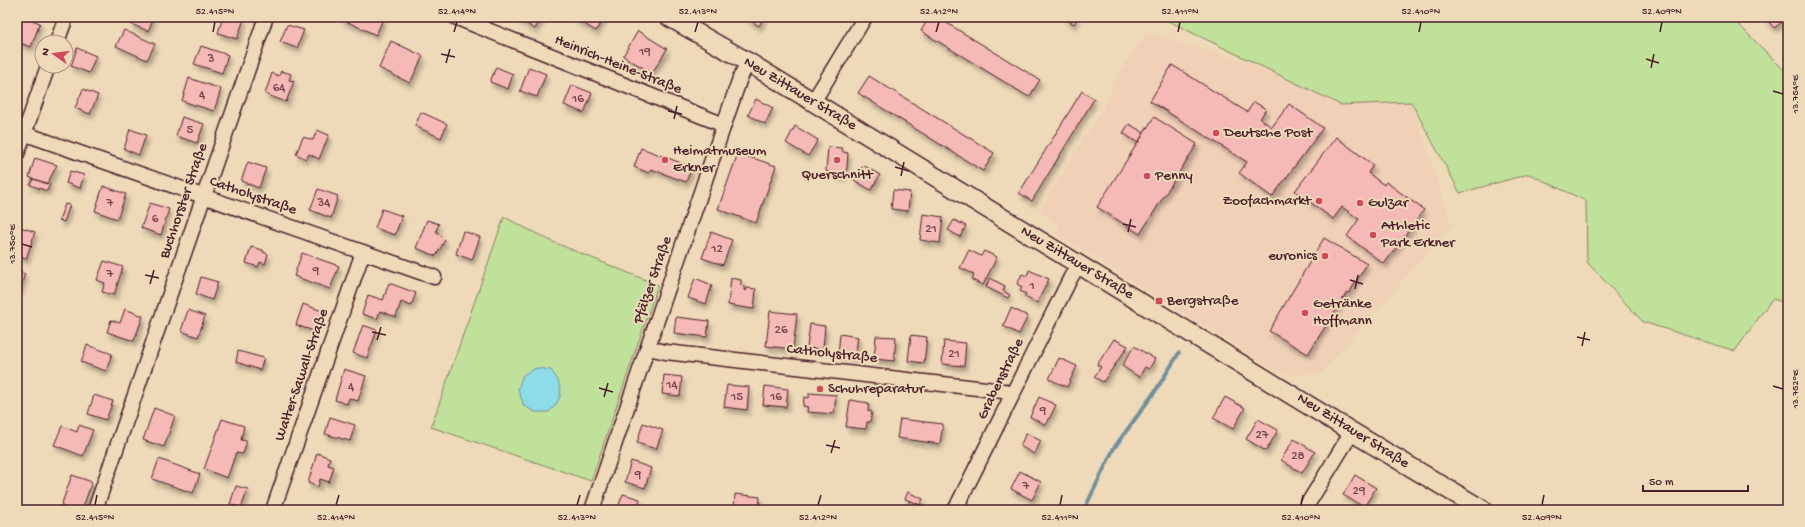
<svg xmlns="http://www.w3.org/2000/svg" width="1805" height="527" font-family="'Gochi Hand',sans-serif">
	<defs>
		<filter id="shadow"><feDropShadow dx="2.5" dy="4.5" stdDeviation="2" flood-color="#0004"/></filter>
	</defs>
	<rect width="100%" height="100%" fill="#eedab8"/>
	<filter id="ink" filterUnits="userSpaceOnUse"><feTurbulence type="fractalNoise" baseFrequency=".025" numOctaves="2"/><feDisplacementMap in="SourceGraphic" scale="8" xChannelSelector="R" yChannelSelector="G"/><feConvolveMatrix kernelMatrix="1 2 1 2 8 2 1 2 1" color-interpolation-filters="sRGB"/></filter>
	<g filter="url(#ink)">
		<!-- built -->
		<path fill="#f0d0b7" d="M1147 32 1268 69 1341 105 1411 102 1452 225 1320 374H1281L1055 233 1060 225 1039 211 1102 110 1122 68Z"/>
		<!-- green -->
		<path fill="#c0e19a" stroke="#858062" d="M1160 17H1735L1733 19 1788 74V303L1772 299 1735 351 1643 322 1587 262 1586 201 1529 174 1460 193 1411 102 1341 105Z
			M504 217 553 242 658 285 591 481 431 427Z"/>
		<!-- water -->
		<path fill="#8ddde9" stroke="#72919d" d="M536 368 551 370C563 386 565 397 549 412H535L524 406 518 389 523 375Z"/>
		<g fill="none" stroke-linecap="round" stroke-linejoin="round">
			<!-- stream -->
			<path stroke="#72919d" stroke-width="4" d="M1084 510 1114 448 1156 390 1179 353"/>
		</g>
		<!-- building -->
		<path fill="#f5b9b6" stroke="#4a1f2b" filter="url(#shadow)" d="M23 17 40 23 31 47 17 42V35Z
			M134 17H154L148 31 131 24Z
			M223 17H237L244 19 237 39 218 33Z
			M342 17H384L376 35 341 19Z
			M515 17H542L535 29Z
			M572 17H604L596 31Z
			M745 17H764L759 26Z
			M929 17H937L1040 80 1029 97 921 31Z
			M1062 17H1078L1074 24Z
			M1765 17H1785L1786 19 1774 28Z
			M287 25 304 30 297 48 280 42Z
			M124 30 155 44 147 60 116 46Z
			M638 31 667 49 652 73 623 56Z
			M391 41 423 56 410 83 379 68Z
			M201 46 228 55 222 73 194 64Z
			M77 48 96 56 89 73 71 66Z
			M1172 65 1247 112 1254 102 1266 109 1260 119 1272 127 1289 104 1323 128 1272 197 1239 173 1247 162 1150 101Z
			M496 67 513 74 508 89 490 82Z
			M529 67 546 74 537 97 520 91Z
			M281 71 291 74 289 80 294 81 286 102 265 94 272 73 279 76Z
			M869 76 994 153 983 171 858 93Z
			M189 78 221 89 214 111 182 101Z
			M572 85 592 93 584 113 564 105Z
			M83 89 98 95 90 114 75 108Z
			M1082 91 1094 99 1032 201 1019 193Z
			M756 99 773 108 765 124 748 115Z
			M421 112 447 124 441 138 415 126Z
			M182 117 204 124 197 143 176 136Z
			M1154 117 1197 144 1140 234 1097 207Z
			M1129 124 1144 133 1138 143 1123 133Z
			M795 126 818 140 808 156 786 143Z
			M130 129 146 135 139 155 124 149Z
			M317 130 329 135 319 159 309 154 306 159 296 154 303 137 313 140Z
			M1336 137 1373 165 1368 173 1384 185 1386 182 1424 210 1384 264 1347 236 1359 219 1342 207 1333 219 1295 191Z
			M828 147 842 148 843 152 848 153 847 168 841 177 826 171Z
			M641 148 692 167 686 182 651 169 649 173 634 167Z
			M738 153 776 166 756 223 718 209Z
			M35 158 57 165 47 184 29 177Z
			M248 162 266 168 259 188 241 181Z
			M863 165 880 175 871 190 854 180Z
			M70 171 84 175 80 188 66 183Z
			M33 179 50 184 47 191 30 185Z
			M103 186 126 194 117 219 95 211Z
			M318 189 338 196 331 218 310 210Z
			M893 190 910 192 908 211 891 209Z
			M150 203 169 209 161 235 141 228Z
			M65 204 70 205 64 222 59 220Z
			M382 209 402 216 395 235 375 228Z
			M923 214 943 217 940 243 920 240Z
			M427 220 439 224 436 231 445 240 436 256 416 248Z
			M954 220 966 226 960 237 948 230Z
			M17 226 35 232 26 259 17 256Z
			M463 231 480 237 472 260 456 254Z
			M711 232 732 240 723 265 702 258Z
			M1324 238 1367 264 1349 293 1347 292 1308 354 1269 331Z
			M251 247 263 250V252L268 254 265 264 260 262 258 267 246 263Z
			M969 250 981 256 984 251 997 257 983 285 972 280 974 274 960 268Z
			M302 253 339 266 330 289 294 276Z
			M104 261 123 267 114 295 102 292 105 283 97 280Z
			M1029 270 1049 279 1037 303 1025 297 1026 294 1020 291 1022 287 1017 284 1022 274 1027 276Z
			M17 271 25 274 17 296Z
			M201 277 218 282 212 300 196 294Z
			M695 278 712 285 706 304 688 298Z
			M731 278 741 280V285L744 286V290L746 291 747 288 756 289 754 309 728 305Z
			M990 278 1005 286 1003 291 1010 295 1008 298 986 287Z
			M389 283 416 293 411 306 401 302 396 317 380 311 377 319 362 314 368 295 383 300Z
			M303 304 322 311 314 331 296 325Z
			M1011 308 1028 316 1019 334 1003 326Z
			M125 309 143 316 134 341 107 332 111 320 120 323Z
			M188 310 205 316 198 337 181 331Z
			M770 311 797 314 793 349 766 346Z
			M676 317 709 321 707 337 674 333Z
			M810 324 825 326 823 349 807 348Z
			M363 325 377 330 367 358 353 353Z
			M840 334 858 337 855 357 838 355Z
			M911 335 927 337 924 363 908 361Z
			M876 336 896 337 894 361 874 359Z
			M1114 339 1128 346 1103 382 1094 377 1101 367 1097 365Z
			M944 341 966 343 964 366 942 364Z
			M87 345 112 354 106 371 81 362Z
			M1134 346 1155 359 1149 369 1145 367 1139 377 1122 366Z
			M238 351 264 358 260 370 236 362Z
			M1059 358 1077 366 1067 387 1049 379Z
			M344 369 366 376 358 401 349 398 347 404 335 400Z
			M664 375 682 377 680 396 662 394Z
			M727 385 749 387 747 410 724 407Z
			M765 386 788 389 786 407 763 405Z
			M809 393 836 395 834 414 807 412 808 407 803 406 804 397 809 398Z
			M94 395 113 401 106 420 88 414Z
			M1039 397 1056 405 1046 425 1030 417Z
			M1225 397 1245 408 1233 429 1213 418Z
			M850 400 869 403 868 411 872 412 870 422H867L866 429 846 427Z
			M154 408 175 416 164 447 143 440Z
			M330 417 355 425 350 441 325 434Z
			M222 419 244 426 241 440 247 441 243 454 236 453 227 478 204 469Z
			M900 419 943 424 940 444 897 438Z
			M1258 419 1278 430 1266 451 1246 439Z
			M643 423 663 430 656 449 637 443Z
			M79 425 93 430 83 456 54 445 62 426 77 432Z
			M1026 433 1041 441 1034 454 1020 446Z
			M1294 439 1315 452 1302 473 1281 460Z
			M317 453 330 458 328 465 334 467 329 482 320 479 318 487 308 483Z
			M159 459 200 474 193 493 152 479Z
			M631 461 651 468 645 488 625 482Z
			M1020 471 1041 482 1032 500 1011 489Z
			M72 475 92 482 82 510H70L61 506Z
			M1355 475 1376 488 1364 507 1343 495Z
			M236 486 248 489 241 508 230 504Z
			M908 492 923 499 920 505 905 499Z
			M623 494 640 499 636 510H617Z
			M735 494 760 497 759 510H734Z
			M910 501 920 505 930 510H905Z"/>
		<g fill="none" stroke-linecap="round" stroke-linejoin="round">
			<defs>
				<path id="minor" d="M455 17 724 125
					M57 42 66 17
					M813 102 865 17
					M17 131 434 277
					M17 154 48 66
					M648 348 666 352 1003 391 1012 396
					M95 510 266 17
					M273 510 363 252
					M592 510 740 78 748 62
					M955 510 1071 277 1079 264
					M1304 510 1352 432"/>
				<path id="major" d="M669 17 748 62 1352 432 1483 510"/>
			</defs>
			<!-- minor casing -->
			<use href="#minor" stroke="#4a1f2b" stroke-width="17"/>
			<!-- major casing -->
			<use href="#major" stroke="#4a1f2b" stroke-width="21"/>
			<!-- minor -->
			<use href="#minor" stroke="#eedab8" stroke-width="14"/>
			<!-- major -->
			<use href="#major" stroke="#eedab8" stroke-width="18"/>
		</g>
	</g>
	<!-- ticks -->
	<path fill="none" stroke="#4a1f2b" stroke-width="1.5" d="M213 32 215 22M454 32 457 22M695 32 698 22M936 32 939 22M1178 32 1180 22M1419 32 1421 22M1660 32 1662 22M441 54 455 57M1646 59 1659 63M446 63 450 49M1651 68 1654 54M1773 91 1783 94M668 111 682 114M674 119 677 106M895 167 909 171M901 176 904 162M1123 224 1136 227M1128 232 1131 219M22 244 32 247M145 275 159 278M1350 280 1363 284M150 284 154 270M1355 289 1358 275M372 332 386 335M1577 337 1590 340M377 340 381 327M1582 346 1585 332M1773 386 1783 389M599 388 613 392M604 397 608 383M826 445 840 448M831 453 835 440M95 505 97 495M336 505 339 495M577 505 580 495M818 505 821 495M1060 505 1062 495M1301 505 1303 495M1542 505 1544 495"/>
	<!-- markers -->
	<g fill="#d1495b" stroke="#eedab8" stroke-width="1.5">
		<circle cx="1216" cy="133" r="4"/>
		<circle cx="665" cy="160" r="4"/>
		<circle cx="837" cy="160" r="4"/>
		<circle cx="1147" cy="176" r="4"/>
		<circle cx="1319" cy="201" r="4"/>
		<circle cx="1360" cy="203" r="4"/>
		<circle cx="1373" cy="235" r="4"/>
		<circle cx="1325" cy="256" r="4"/>
		<rect x="1155" y="297" width="8" height="8" rx="2"/>
		<circle cx="1305" cy="313" r="4"/>
		<circle cx="820" cy="389" r="4"/>
	</g>
	<g text-anchor="middle" dominant-baseline="central" stroke-width="4" stroke-linejoin="round" paint-order="stroke">
		<!-- number labels -->
		<g font-size="13" fill="#75464e">
			<text x="645" y="52">19</text>
			<text x="211" y="59">3</text>
			<text x="279" y="88">64</text>
			<text x="202" y="95">4</text>
			<text x="578" y="99">16</text>
			<text x="190" y="130">5</text>
			<text x="110" y="203">7</text>
			<text x="324" y="203">34</text>
			<text x="155" y="219">6</text>
			<text x="931" y="229">21</text>
			<text x="717" y="249">12</text>
			<text x="316" y="271">9</text>
			<text x="110" y="274">7</text>
			<text x="1032" y="286">1</text>
			<text x="781" y="330">26</text>
			<text x="954" y="354">21</text>
			<text x="672" y="385">14</text>
			<text x="351" y="387">4</text>
			<text x="737" y="397">15</text>
			<text x="776" y="397">16</text>
			<text x="1043" y="411">9</text>
			<text x="1262" y="435">27</text>
			<text x="1298" y="456">28</text>
			<text x="638" y="475">9</text>
			<text x="1026" y="486">7</text>
			<text x="1359" y="491">29</text>
		</g>
		<!-- street labels -->
		<g font-size="15" fill="#4a1f2b" stroke="#eedab8">
			<text transform="translate(618 65) rotate(22)">Heinrich-Heine-Straße</text>
			<text transform="translate(800 94) rotate(31)">Neu Zittauer Straße</text>
			<text transform="translate(253 196) rotate(19)">Catholystraße</text>
			<text transform="translate(184 201) rotate(-71)">Buchhorster Straße</text>
			<text transform="translate(1077 263) rotate(31)">Neu Zittauer Straße</text>
			<text transform="translate(653 280) rotate(-71)">Pfälzer Straße</text>
			<text transform="translate(832 354) rotate(6)">Catholystraße</text>
			<text transform="translate(302 375) rotate(-71)">Walter-Sawall-Straße</text>
			<text transform="translate(1001 379) rotate(-64)">Grabenstraße</text>
			<text transform="translate(1353 431) rotate(32)">Neu Zittauer Straße</text>
		</g>
		<!-- poi labels -->
		<g font-size="15" fill="#4a1f2b" stroke="#eedab8" text-anchor="start">
			<text x="1224" y="133">Deutsche Post</text>
			<text x="673" y="151">Heimatmuseum<tspan x="673" dy="17">Erkner</tspan></text>
			<text x="837" y="175" text-anchor="middle">Querschnitt</text>
			<text x="1155" y="176">Penny</text>
			<text x="1311" y="201" text-anchor="end">Zoofachmarkt</text>
			<text x="1368" y="203">Gulzar</text>
			<text x="1381" y="226">Athletic<tspan x="1381" dy="17">Park Erkner</tspan></text>
			<text x="1317" y="256" text-anchor="end">euronics</text>
			<text x="1167" y="301">Bergstraße</text>
			<text x="1313" y="304">Getränke<tspan x="1313" dy="17">Hoffmann</tspan></text>
			<text x="828" y="389">Schuhreparatur</text>
		</g>
	</g>
	<!-- margin -->
	<rect width="1805" height="527" fill="none" stroke="#eedab8" stroke-width="44"/>
	<!-- north arrow -->
	<g transform="translate(54 54) rotate(284)"><circle r="19" fill="#eedab8" stroke="#ac8f80"/>
	<path d="M0-3L7 15L0 10L-7 15Z" fill="#d1495b"/>
	<text y="-6" font-size="11" font-weight="bold" text-anchor="middle" fill="#4a1f2b">N</text>
	</g>
	<!-- scale -->
	<path d="M1643 485v6h105v-6" fill="none" stroke="#4a1f2b" stroke-width="2"/>
	<text x="1649" y="485" font-size="12" fill="#4a1f2b" stroke="#eedab8" stroke-width="3" paint-order="stroke">50 m</text>
	<rect x="22" y="22" width="1761" height="483" fill="none" stroke="#4a1f2b" stroke-width="1.5"/>
	<g font-size="10" text-anchor="middle" fill="#4a1f2b">
		<text x="215" y="14">52.415°N</text>
		<text x="457" y="14">52.414°N</text>
		<text x="698" y="14">52.413°N</text>
		<text x="939" y="14">52.412°N</text>
		<text x="1180" y="14">52.411°N</text>
		<text x="1421" y="14">52.410°N</text>
		<text x="1662" y="14">52.409°N</text>
		<text transform="translate(1794 94) rotate(-90)" y="4">13.754°E</text>
		<text transform="translate(11 244) rotate(-90)" y="4">13.750°E</text>
		<text transform="translate(1794 389) rotate(-90)" y="4">13.752°E</text>
		<text x="95" y="520">52.415°N</text>
		<text x="336" y="520">52.414°N</text>
		<text x="577" y="520">52.413°N</text>
		<text x="818" y="520">52.412°N</text>
		<text x="1060" y="520">52.411°N</text>
		<text x="1301" y="520">52.410°N</text>
		<text x="1542" y="520">52.409°N</text>
	</g>
</svg>
